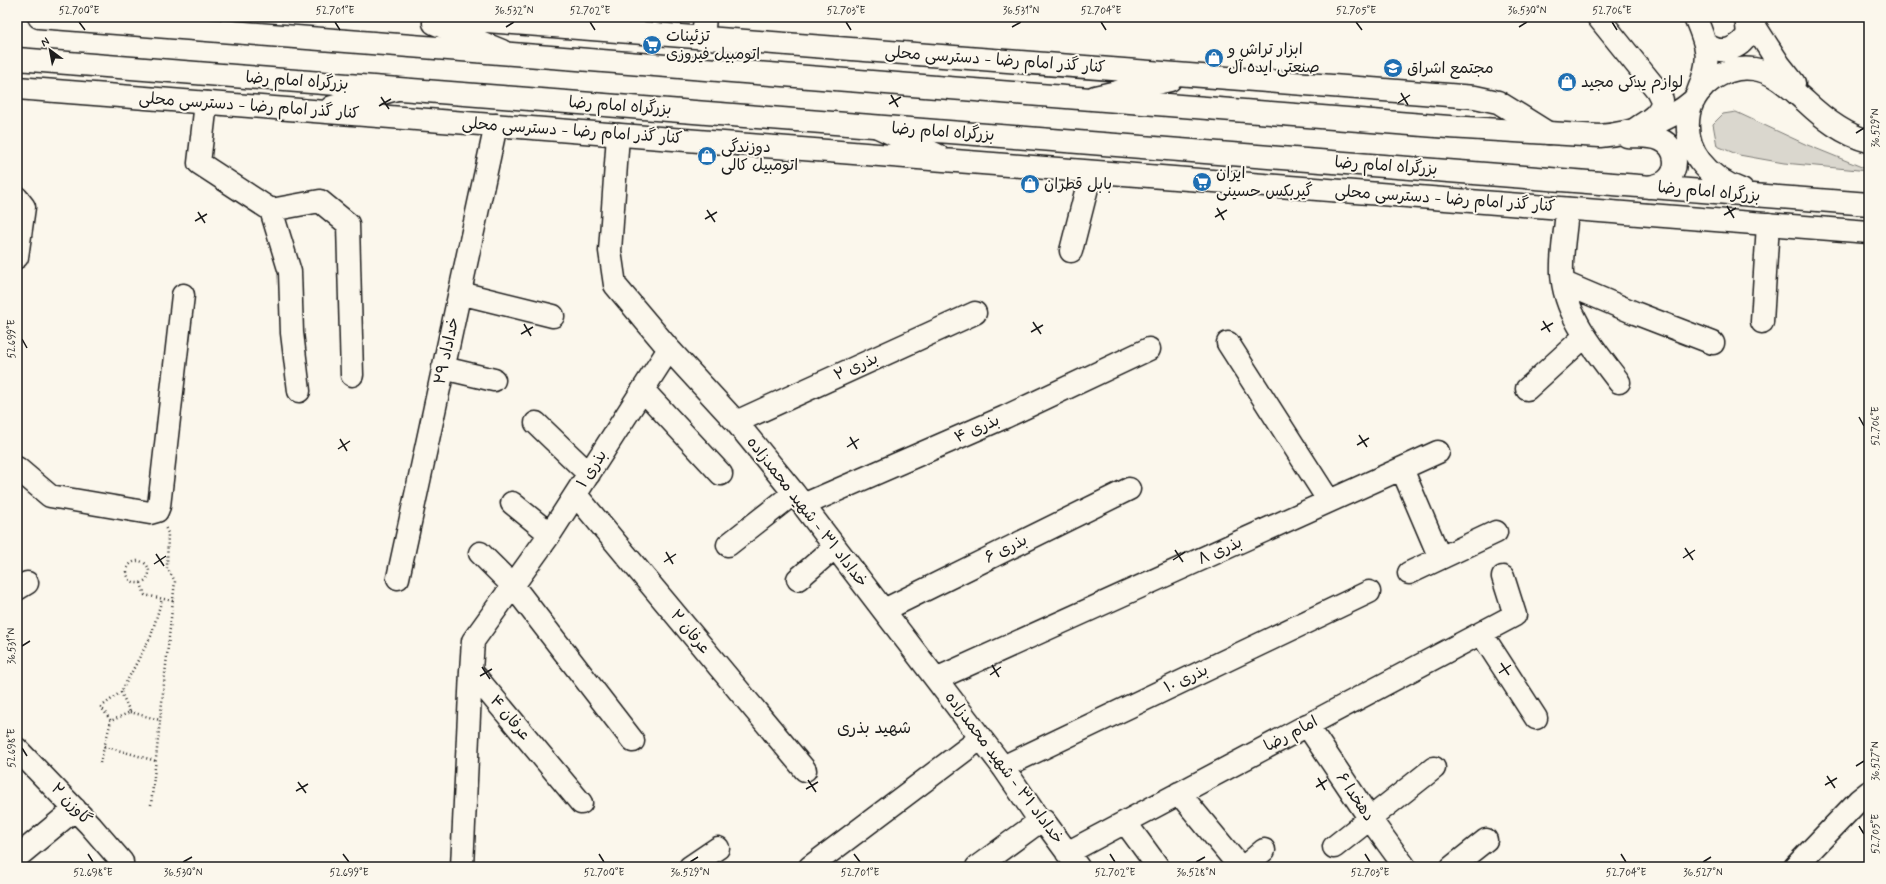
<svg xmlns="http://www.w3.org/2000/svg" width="1886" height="884" font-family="Mynerve,'Playpen Sans Arabic',sans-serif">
	<rect width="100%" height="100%" fill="#fbf7ec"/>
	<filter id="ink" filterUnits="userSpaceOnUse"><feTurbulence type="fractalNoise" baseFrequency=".025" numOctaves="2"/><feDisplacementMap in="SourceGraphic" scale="8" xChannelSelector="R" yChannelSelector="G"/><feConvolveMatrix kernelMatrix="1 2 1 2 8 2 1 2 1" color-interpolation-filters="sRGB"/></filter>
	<g filter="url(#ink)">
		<!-- green -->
		<path fill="#dad7ce" stroke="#7b7a75" d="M1736 112 1805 144 1869 170V171L1784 163 1739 155 1717 146 1713 124 1723 114Z"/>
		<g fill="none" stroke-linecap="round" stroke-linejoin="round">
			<defs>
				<path id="minor" d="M703 38 705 17
					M206 103 199 163 271 210 290 272 292 333 299 391
					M618 135 610 251 615 285 669 349 736 422 794 493 1003 767 1040 821H1044L1078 867
					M17 198 24 207 17 257
					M1567 209C1566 229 1561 252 1562 273 1564 315 1595 350 1619 382
					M271 210 320 201 348 224 352 375
					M1071 251 1091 172
					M1564 283 1635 313 1713 343
					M460 293 553 316
					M1762 322 1768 224
					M1228 343 1329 501
					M443 368 494 380
					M1527 389 1584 337
					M643 390 721 474
					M736 422 975 313
					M536 423 589 474
					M17 468 50 496 150 513 157 511 159 506 183 295
					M1402 469 1440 558
					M576 495 805 770
					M512 503 550 534
					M803 505 1005 417 1149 349
					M728 545 794 493
					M480 553 514 587 633 741
					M1409 573 1496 532
					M398 578 496 125
					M798 579 835 547
					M17 589 27 583
					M884 610 1129 489
					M1481 633 1536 718
					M936 679 1438 452
					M1307 725 1370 819 1405 867
					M17 749 90 825 122 862
					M1003 767 1369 592
					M1179 793 1240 867
					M581 803 471 671 473 641 550 534 669 349
					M1125 822 1158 867
					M1334 847 1434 768
					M1067 853 1515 615 1503 577
					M17 857 75 809
					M462 867 471 671
					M690 867 718 848
					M810 867 981 738
					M977 867 1040 821
					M1244 867 1264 850
					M1452 867 1486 840
					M1795 867 1859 800 1869 792"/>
				<path id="major" d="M434 17 1475 97 1498 102 1548 133
					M1598 17 1657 90 1662 100C1662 114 1647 121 1637 128
					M434 23 502 51
					M17 88 1869 232
					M1095 97 1170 80
					M332 107 397 89
					M878 127 937 155"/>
				<path id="highway" d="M39 17 1449 127 1600 136C1633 133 1669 122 1694 100
					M1695 17C1709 49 1711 60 1698 92
					M1749 17 1779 64 1794 83
					M1705 43C1719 56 1739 50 1748 34L1746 17
					M17 59 1869 204
					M1627 136C1638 137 1651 135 1661 140 1677 147 1680 170 1666 181 1661 185 1655 186 1648 187
					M1742 190C1708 178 1682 151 1689 113 1692 99 1702 86 1713 79 1725 71 1740 67 1754 69 1775 72 1790 88 1805 101 1823 118 1844 135 1869 141"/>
			</defs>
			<!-- minor casing -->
			<use href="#minor" stroke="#1c1c1c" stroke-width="25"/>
			<!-- major casing -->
			<use href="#major" stroke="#1c1c1c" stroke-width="25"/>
			<!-- highway casing -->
			<use href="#highway" stroke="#1c1c1c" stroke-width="25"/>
			<!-- path -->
			<path stroke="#1c1c1c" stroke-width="2.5" stroke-dasharray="1 3" stroke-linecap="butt" d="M127 572a11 11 0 1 1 22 0a11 11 0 1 1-22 0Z
				M141 583 145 595 173 601
				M121 692 130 712 111 721 101 707 121 692 151 636 162 599
				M130 712 160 720
				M104 746 156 761
				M100 763 111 721
				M151 805 175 581 167 568 168 533 165 527"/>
			<!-- minor -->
			<use href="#minor" stroke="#fbf7ec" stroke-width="22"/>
			<!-- major -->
			<use href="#major" stroke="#fbf7ec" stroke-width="22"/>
			<!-- highway -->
			<use href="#highway" stroke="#fbf7ec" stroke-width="22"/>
		</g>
	</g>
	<!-- ticks -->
	<path fill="none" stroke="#1c1c1c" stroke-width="1.5" d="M79 22 85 30M335 22 340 30M590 22 595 30M846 22 851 30M1101 22 1106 30M1356 22 1362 30M1612 22 1617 30M506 27 514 22M1012 27 1021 22M1519 27 1527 22M1401 93 1408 105M891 95 898 107M381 97 389 109M1398 103 1410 95M889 104 901 97M379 106 391 99M1856 133 1864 128M1727 206 1734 218M1217 208 1224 220M707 210 715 222M198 212 205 223M1724 215 1736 208M1215 217 1227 210M705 219 717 212M195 221 207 214M1543 321 1550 332M1033 322 1041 334M524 324 531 336M1541 330 1553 323M1031 332 1043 325M521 334 533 327M22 339 27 348M1859 417 1864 426M1359 435 1367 447M850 437 857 449M340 439 347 451M1357 445 1369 438M847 447 859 439M338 449 350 441M1685 548 1693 560M1175 550 1183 562M666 552 673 564M156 554 164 566M1683 558 1695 550M1173 560 1185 552M664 562 676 554M154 564 166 556M22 646 30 641M1501 663 1509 675M992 665 999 677M482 667 490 679M1499 673 1511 665M990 675 1001 667M480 676 492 669M22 748 27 756M1856 766 1864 761M1827 776 1835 788M1318 778 1325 790M808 780 816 792M298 782 306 793M1825 785 1837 778M1316 787 1327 780M806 789 818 782M296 791 308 784M1859 826 1864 834M88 854 93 862M343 854 349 862M599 854 604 862M854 854 860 862M1110 854 1115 862M1365 854 1370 862M1621 854 1626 862M183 862 192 857M690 862 698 857M1196 862 1205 857M1703 862 1711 857"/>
	<!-- icons -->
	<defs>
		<symbol id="supermarket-disc" viewBox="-11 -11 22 22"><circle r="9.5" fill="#1f6fb2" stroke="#fbf7ec"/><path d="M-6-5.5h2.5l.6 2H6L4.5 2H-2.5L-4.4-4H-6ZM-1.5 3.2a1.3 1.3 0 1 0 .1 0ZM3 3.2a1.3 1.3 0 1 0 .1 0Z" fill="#fff"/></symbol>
		<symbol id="shop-disc" viewBox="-11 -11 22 22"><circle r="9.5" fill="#1f6fb2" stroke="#fbf7ec"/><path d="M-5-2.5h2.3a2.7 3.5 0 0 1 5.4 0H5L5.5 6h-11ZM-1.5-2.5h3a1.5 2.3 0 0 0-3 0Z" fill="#fff"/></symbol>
		<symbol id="school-disc" viewBox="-11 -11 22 22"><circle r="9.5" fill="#1f6fb2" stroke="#fbf7ec"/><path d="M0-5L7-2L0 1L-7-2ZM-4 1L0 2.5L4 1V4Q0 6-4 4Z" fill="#fff"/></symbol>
	</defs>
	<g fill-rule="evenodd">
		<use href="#supermarket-disc" x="641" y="34" width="22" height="22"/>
		<use href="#shop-disc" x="1203" y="47" width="22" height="22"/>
		<use href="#school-disc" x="1382" y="57" width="22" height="22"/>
		<use href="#shop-disc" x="1556" y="71" width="22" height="22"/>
		<use href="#shop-disc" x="696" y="145" width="22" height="22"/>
		<use href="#supermarket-disc" x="1191" y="171" width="22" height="22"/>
		<use href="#shop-disc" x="1019" y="173" width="22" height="22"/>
	</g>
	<g text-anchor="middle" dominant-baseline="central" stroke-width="4" stroke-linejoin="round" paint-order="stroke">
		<!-- poi labels -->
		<g font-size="16" fill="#1c1c1c" stroke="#fbf7ec" text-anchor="start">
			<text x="666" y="36">تزئینات<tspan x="666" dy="18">اتومبیل فیروزی</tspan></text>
			<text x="1228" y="49">ابزار تراش و<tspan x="1228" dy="18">صنعتی ایده آل</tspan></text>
			<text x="1407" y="68">مجتمع اشراق</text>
			<text x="1581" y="82">لوازم یدکی مجید</text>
			<text x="721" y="147">دوزندگی<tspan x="721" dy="18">اتومبیل کالی</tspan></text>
			<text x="1216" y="173">ایران<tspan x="1216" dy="18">گیربکس حسینی</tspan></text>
			<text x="1044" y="184">بابل قطران</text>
		</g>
		<!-- street labels -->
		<g font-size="16" fill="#1c1c1c" stroke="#fbf7ec">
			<text transform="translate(995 60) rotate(4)">کنار گذر امام رضا - دسترسی محلی</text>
			<text transform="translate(297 81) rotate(4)">بزرگراه امام رضا</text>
			<text transform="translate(249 106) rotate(4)">کنار گذر امام رضا - دسترسی محلی</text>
			<text transform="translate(620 106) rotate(4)">بزرگراه امام رضا</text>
			<text transform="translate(572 131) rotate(4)">کنار گذر امام رضا - دسترسی محلی</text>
			<text transform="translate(943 132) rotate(4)">بزرگراه امام رضا</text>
			<text transform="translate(1386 166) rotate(4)">بزرگراه امام رضا</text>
			<text transform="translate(1709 192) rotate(5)">بزرگراه امام رضا</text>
			<text transform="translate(1445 199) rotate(4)">کنار گذر امام رضا - دسترسی محلی</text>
			<text transform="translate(447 351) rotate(-78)">خداداد ۲۹</text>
			<text transform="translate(856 367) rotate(-24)">بذری ۲</text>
			<text transform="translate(977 429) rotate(-24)">بذری ۴</text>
			<text transform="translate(592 469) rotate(-57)">بذری ۱</text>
			<text transform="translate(807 512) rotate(52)">خداداد ۳۱ - شهید محمدزاده</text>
			<text transform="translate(1006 549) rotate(-26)">بذری ۶</text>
			<text transform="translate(1220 551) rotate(-24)">بذری ۸</text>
			<text transform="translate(690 632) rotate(50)">عرفان ۲</text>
			<text transform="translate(1186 679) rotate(-25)">بذری ۱۰</text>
			<text transform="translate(510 718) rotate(50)">عرفان ۴</text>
			<text transform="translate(1291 734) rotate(-28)">امام رضا</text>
			<text transform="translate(1004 768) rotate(53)">خداداد ۳۱ - شهید محمدزاده</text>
			<text transform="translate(1355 797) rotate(56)">دهخدا ۶</text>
			<text transform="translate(71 804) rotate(47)">گاوزن ۲</text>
		</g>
		<!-- neighbourhood labels -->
		<g font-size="17" fill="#1c1c1c" stroke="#fbf7ec">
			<text x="874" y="728">شهید بذری</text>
		</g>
	</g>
	<!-- margin -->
	<rect width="1886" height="884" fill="none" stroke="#fbf7ec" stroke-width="44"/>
	<!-- north arrow -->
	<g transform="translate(50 50) rotate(328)" stroke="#fbf7ec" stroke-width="3" paint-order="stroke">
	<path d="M0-3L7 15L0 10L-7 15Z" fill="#1c1c1c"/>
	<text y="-6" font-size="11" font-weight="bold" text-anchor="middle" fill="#1c1c1c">N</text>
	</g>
	<rect x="22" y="22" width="1842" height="840" fill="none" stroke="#1c1c1c" stroke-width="1.5"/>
	<g font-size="10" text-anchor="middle" fill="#1c1c1c">
		<text x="79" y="14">52.700°E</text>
		<text x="335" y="14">52.701°E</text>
		<text x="514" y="14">36.532°N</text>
		<text x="590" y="14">52.702°E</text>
		<text x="846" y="14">52.703°E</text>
		<text x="1021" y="14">36.531°N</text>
		<text x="1101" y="14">52.704°E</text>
		<text x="1356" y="14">52.705°E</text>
		<text x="1527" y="14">36.530°N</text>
		<text x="1612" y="14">52.706°E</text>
		<text transform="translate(1875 128) rotate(-90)" y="4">36.529°N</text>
		<text transform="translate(11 339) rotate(-90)" y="4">52.699°E</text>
		<text transform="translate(1875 426) rotate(-90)" y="4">52.706°E</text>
		<text transform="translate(11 646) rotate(-90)" y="4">36.531°N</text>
		<text transform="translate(11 748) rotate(-90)" y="4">52.698°E</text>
		<text transform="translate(1875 761) rotate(-90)" y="4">36.527°N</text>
		<text transform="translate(1875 834) rotate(-90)" y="4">52.705°E</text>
		<text x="93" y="876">52.698°E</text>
		<text x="183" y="876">36.530°N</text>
		<text x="349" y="876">52.699°E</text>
		<text x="604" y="876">52.700°E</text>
		<text x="690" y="876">36.529°N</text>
		<text x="860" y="876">52.701°E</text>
		<text x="1115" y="876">52.702°E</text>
		<text x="1196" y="876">36.528°N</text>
		<text x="1370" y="876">52.703°E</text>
		<text x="1626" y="876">52.704°E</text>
		<text x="1703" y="876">36.527°N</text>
	</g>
</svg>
